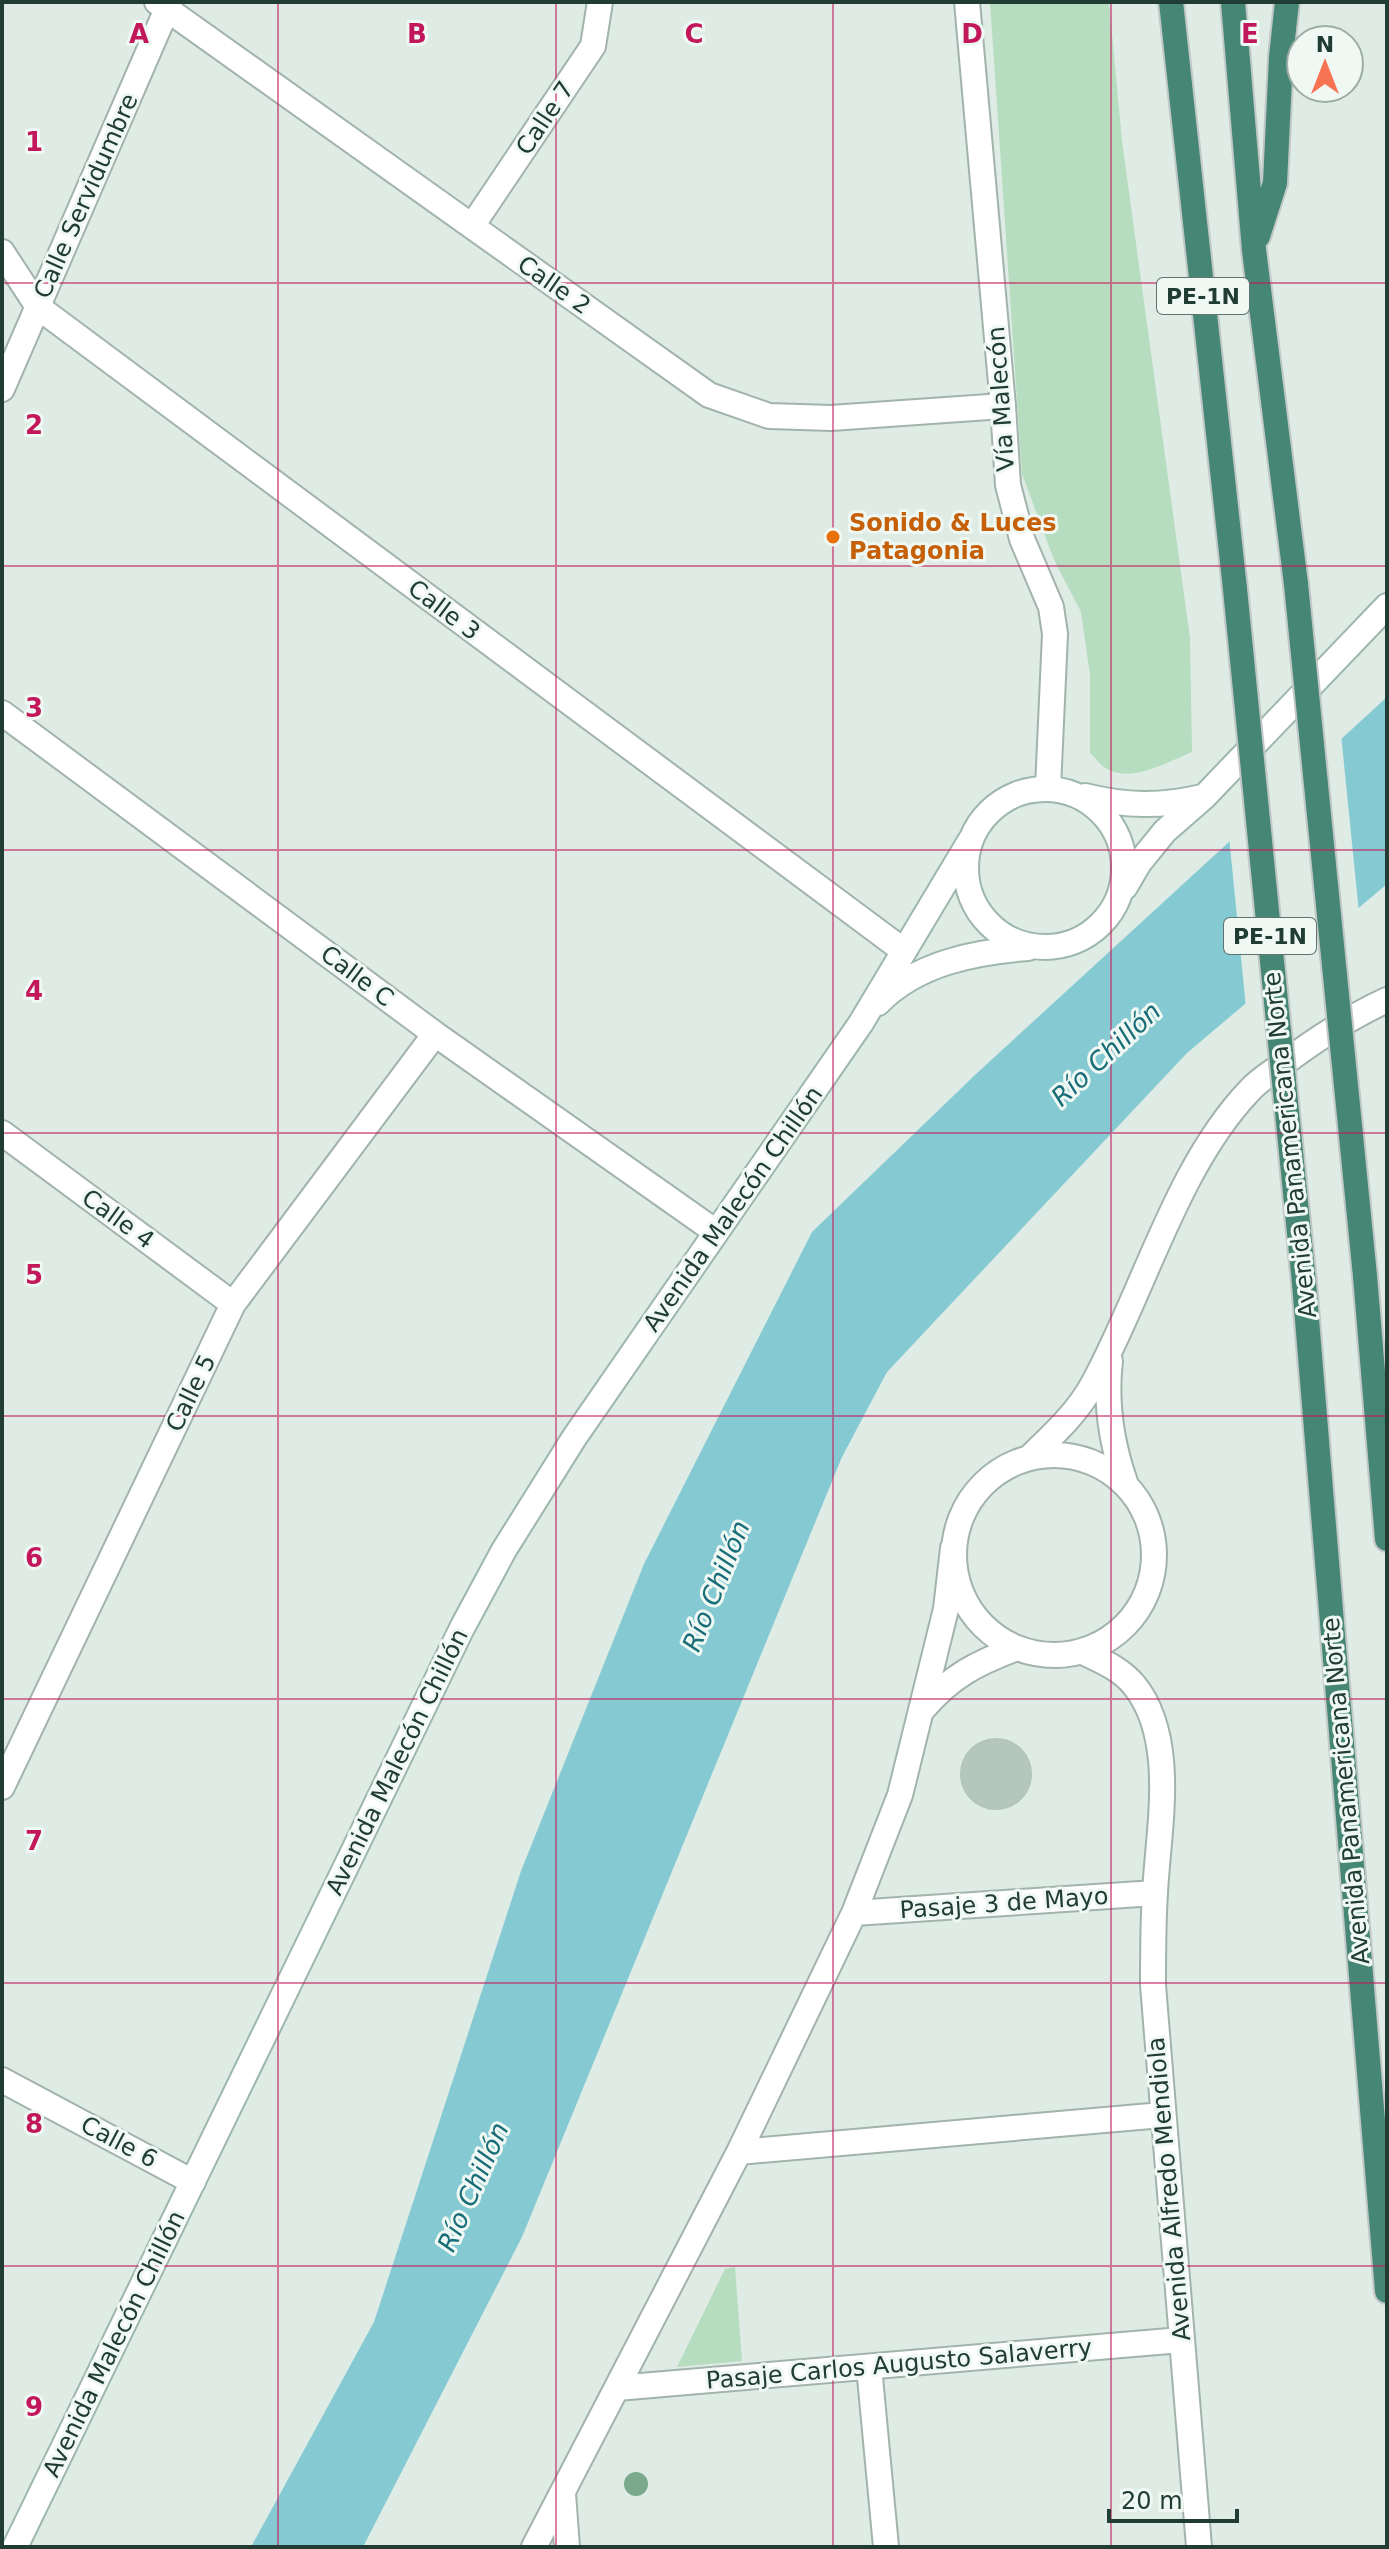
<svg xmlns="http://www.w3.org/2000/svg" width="1389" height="2549" font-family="'DejaVu Sans',sans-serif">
	<rect width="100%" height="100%" fill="#dfebe5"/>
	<!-- green -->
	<path fill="#b7ddc0" d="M990 2H1109L1122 141 1190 638 1192 752C1167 762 1130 785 1104 767 1099 764 1095 757 1090 753V675L1081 612 1054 560 1022 474Z
		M735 2267 742 2361 677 2367 725 2269Z"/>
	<!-- water -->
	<path fill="#85cad3" d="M1387 697V884L1187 1053 887 1372 842 1457 522 2237 363 2547H251L374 2322 521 1871 644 1564 812 1232 976 1074Z"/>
	<!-- pier -->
	<path fill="#dfebe5" d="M1341 734 1359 913 1246 1008 1229 836Z"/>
	<!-- building -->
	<path fill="#b4c6be" stroke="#b2c5bc" stroke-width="2" d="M961 1774a35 35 0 1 1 70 0a35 35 0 1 1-70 0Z"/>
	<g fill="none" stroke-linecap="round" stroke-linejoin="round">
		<defs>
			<path id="minor" d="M157 2 709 395 769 416 831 418 1003 406
				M472 226 593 46 600 2
				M2 252 38 307 904 951
				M2 389 170 2
				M2 713 435 1034 716 1232
				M2 1133 233 1304
				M1110 1361C1105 1404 1111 1442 1125 1482
				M954 1555a100 100 0 1 1 200 0a100 100 0 1 1-200 0Z
				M1030 1457C1053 1435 1078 1412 1093 1384 1144 1291 1177 1166 1250 1090 1258 1081 1269 1074 1279 1067 1313 1041 1348 1018 1387 1000
				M1083 1652C1101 1661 1120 1668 1134 1685 1178 1739 1158 1830 1155 1893 1153 1923 1153 1954 1153 1985L1199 2547
				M923 1709C951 1676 977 1663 1017 1648
				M2 1787 233 1304 435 1034
				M854 1913 1155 1893
				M739 2152 1162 2115
				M869 2367 886 2547
				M617 2388 1181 2340
				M563 2494 567 2547
				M534 2547 739 2152 854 1913 900 1795 946 1609 953 1548"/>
			<path id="tertiary" d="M967 2 1003 406 1008 485 1022 539 1051 607 1055 634 1048 788
				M2 2080 193 2182"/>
			<path id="secondary" d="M966 868a79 79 0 1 1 158 0a79 79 0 1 1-158 0Z
				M1085 796C1125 806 1161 807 1202 797
				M1125 887 1139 863 1165 831 1204 797 1387 606
				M878 1003C917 963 975 952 1028 948
				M15 2547 462 1628 504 1550 574 1438 861 1023 970 841"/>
			<path id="trunk" d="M1171 2 1235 589
				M1233 2 1254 250 1296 584
				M1258 236 1275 183 1281 57 1287 2
				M1365 1276 1387 1539
				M1304 1283 1387 2291"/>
		</defs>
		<!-- minor casing -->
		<use href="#minor" stroke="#a2b3ac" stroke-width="28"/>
		<!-- tertiary casing -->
		<use href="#tertiary" stroke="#a2b3ac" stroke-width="28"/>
		<!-- secondary casing -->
		<use href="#secondary" stroke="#9eb7ad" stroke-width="28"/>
		<!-- trunk casing -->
		<use href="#trunk" stroke="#c1c8c6" stroke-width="28"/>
		<!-- minor -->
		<use href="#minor" stroke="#fff" stroke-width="24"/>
		<!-- tertiary -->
		<use href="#tertiary" stroke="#fff" stroke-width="24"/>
		<!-- secondary -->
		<use href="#secondary" stroke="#fff" stroke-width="24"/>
		<!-- trunk -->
		<use href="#trunk" stroke="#468674" stroke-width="24"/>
		<defs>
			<path id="trunk-bridge" d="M1296 584 1365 1276
				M1235 589 1304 1283"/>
		</defs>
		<!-- trunk-bridge casing -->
		<use href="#trunk-bridge" stroke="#c1c8c6" stroke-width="28" stroke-linecap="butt"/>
		<!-- trunk-bridge -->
		<use href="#trunk-bridge" stroke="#468674" stroke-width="24"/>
	</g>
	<!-- trees -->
	<circle fill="#7aaa8b" cx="636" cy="2484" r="12"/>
	<!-- grid -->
	<path fill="none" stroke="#c2185b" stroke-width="2" stroke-opacity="0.55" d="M278 2V2547M556 2V2547M833 2V2547M1111 2V2547M2 283H1387M2 566H1387M2 850H1387M2 1133H1387M2 1416H1387M2 1699H1387M2 1983H1387M2 2266H1387"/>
	<!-- markers -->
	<circle fill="#e8710a" stroke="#f0f8f3" stroke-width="3" cx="833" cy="537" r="8"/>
	<g text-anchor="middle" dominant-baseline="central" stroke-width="6" stroke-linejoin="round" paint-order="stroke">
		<!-- shield labels -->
		<g fill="#f0f8f3" stroke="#5e746d" stroke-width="2">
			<rect x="1157" y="278" width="92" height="36" rx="6"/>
			<rect x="1224" y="918" width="92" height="36" rx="6"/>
		</g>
		<g font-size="22" font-weight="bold" fill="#203c33">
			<text x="1203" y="296">PE-1N</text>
			<text x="1270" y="936">PE-1N</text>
		</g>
		<!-- street labels -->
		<g font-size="24" fill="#203c33" stroke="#f0f8f3">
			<text transform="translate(545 118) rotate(-56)">Calle 7</text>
			<text transform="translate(86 196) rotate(-66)">Calle Servidumbre</text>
			<text transform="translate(554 285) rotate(35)">Calle 2</text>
			<text transform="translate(1001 399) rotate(-94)">Vía Malecón</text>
			<text transform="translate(444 610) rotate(37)">Calle 3</text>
			<text transform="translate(357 976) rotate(37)">Calle C</text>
			<text transform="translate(1290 1145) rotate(-96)">Avenida Panamericana Norte</text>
			<text transform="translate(733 1209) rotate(-55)">Avenida Malecón Chillón</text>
			<text transform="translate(118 1219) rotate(36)">Calle 4</text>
			<text transform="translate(191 1393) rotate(-64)">Calle 5</text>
			<text transform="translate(397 1762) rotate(-64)">Avenida Malecón Chillón</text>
			<text transform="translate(1346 1791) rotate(-95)">Avenida Panamericana Norte</text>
			<text transform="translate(1004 1903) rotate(-4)">Pasaje 3 de Mayo</text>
			<text transform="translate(119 2142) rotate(28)">Calle 6</text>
			<text transform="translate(1169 2189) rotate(-95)">Avenida Alfredo Mendiola</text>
			<text transform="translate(114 2344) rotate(-64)">Avenida Malecón Chillón</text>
			<text transform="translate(899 2364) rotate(-5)">Pasaje Carlos Augusto Salaverry</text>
		</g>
		<!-- food labels -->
		<g font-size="24" font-weight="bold" fill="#c56008" stroke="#f0f8f3" text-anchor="start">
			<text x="849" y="523">Sonido &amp; Luces<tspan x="849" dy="28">Patagonia</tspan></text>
		</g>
		<!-- water labels -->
		<g font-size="26" font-style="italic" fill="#186d79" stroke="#f0f8f3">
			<text transform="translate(1106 1054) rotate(-43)">Río Chillón</text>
			<text transform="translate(716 1586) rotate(-68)">Río Chillón</text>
			<text transform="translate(473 2187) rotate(-66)">Río Chillón</text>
		</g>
	</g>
	<g font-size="26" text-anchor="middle" font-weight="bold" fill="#c2185b" stroke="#f0f8f3" stroke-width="6" stroke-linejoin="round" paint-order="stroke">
		<text x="139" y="43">A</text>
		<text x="417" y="43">B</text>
		<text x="694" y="43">C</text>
		<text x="972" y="43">D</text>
		<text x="1250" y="43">E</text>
		<text x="34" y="151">1</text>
		<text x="34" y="434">2</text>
		<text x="34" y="717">3</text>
		<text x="34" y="1000">4</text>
		<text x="34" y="1284">5</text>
		<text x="34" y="1567">6</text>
		<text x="34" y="1850">7</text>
		<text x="34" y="2133">8</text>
		<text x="34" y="2416">9</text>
	</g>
	<!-- border -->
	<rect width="1389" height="2549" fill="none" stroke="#203c33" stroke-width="8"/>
	<!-- north arrow -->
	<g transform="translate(1325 64)"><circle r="38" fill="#f0f8f3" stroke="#9dada6" stroke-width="2"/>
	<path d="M0-6L14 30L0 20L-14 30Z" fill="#f77351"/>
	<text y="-12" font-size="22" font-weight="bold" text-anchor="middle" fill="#203c33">N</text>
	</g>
	<!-- scale -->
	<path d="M1109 2509v12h128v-12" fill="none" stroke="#203c33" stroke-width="4"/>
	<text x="1121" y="2509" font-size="24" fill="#203c33" stroke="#f0f8f3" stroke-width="6" paint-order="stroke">20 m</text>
</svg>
